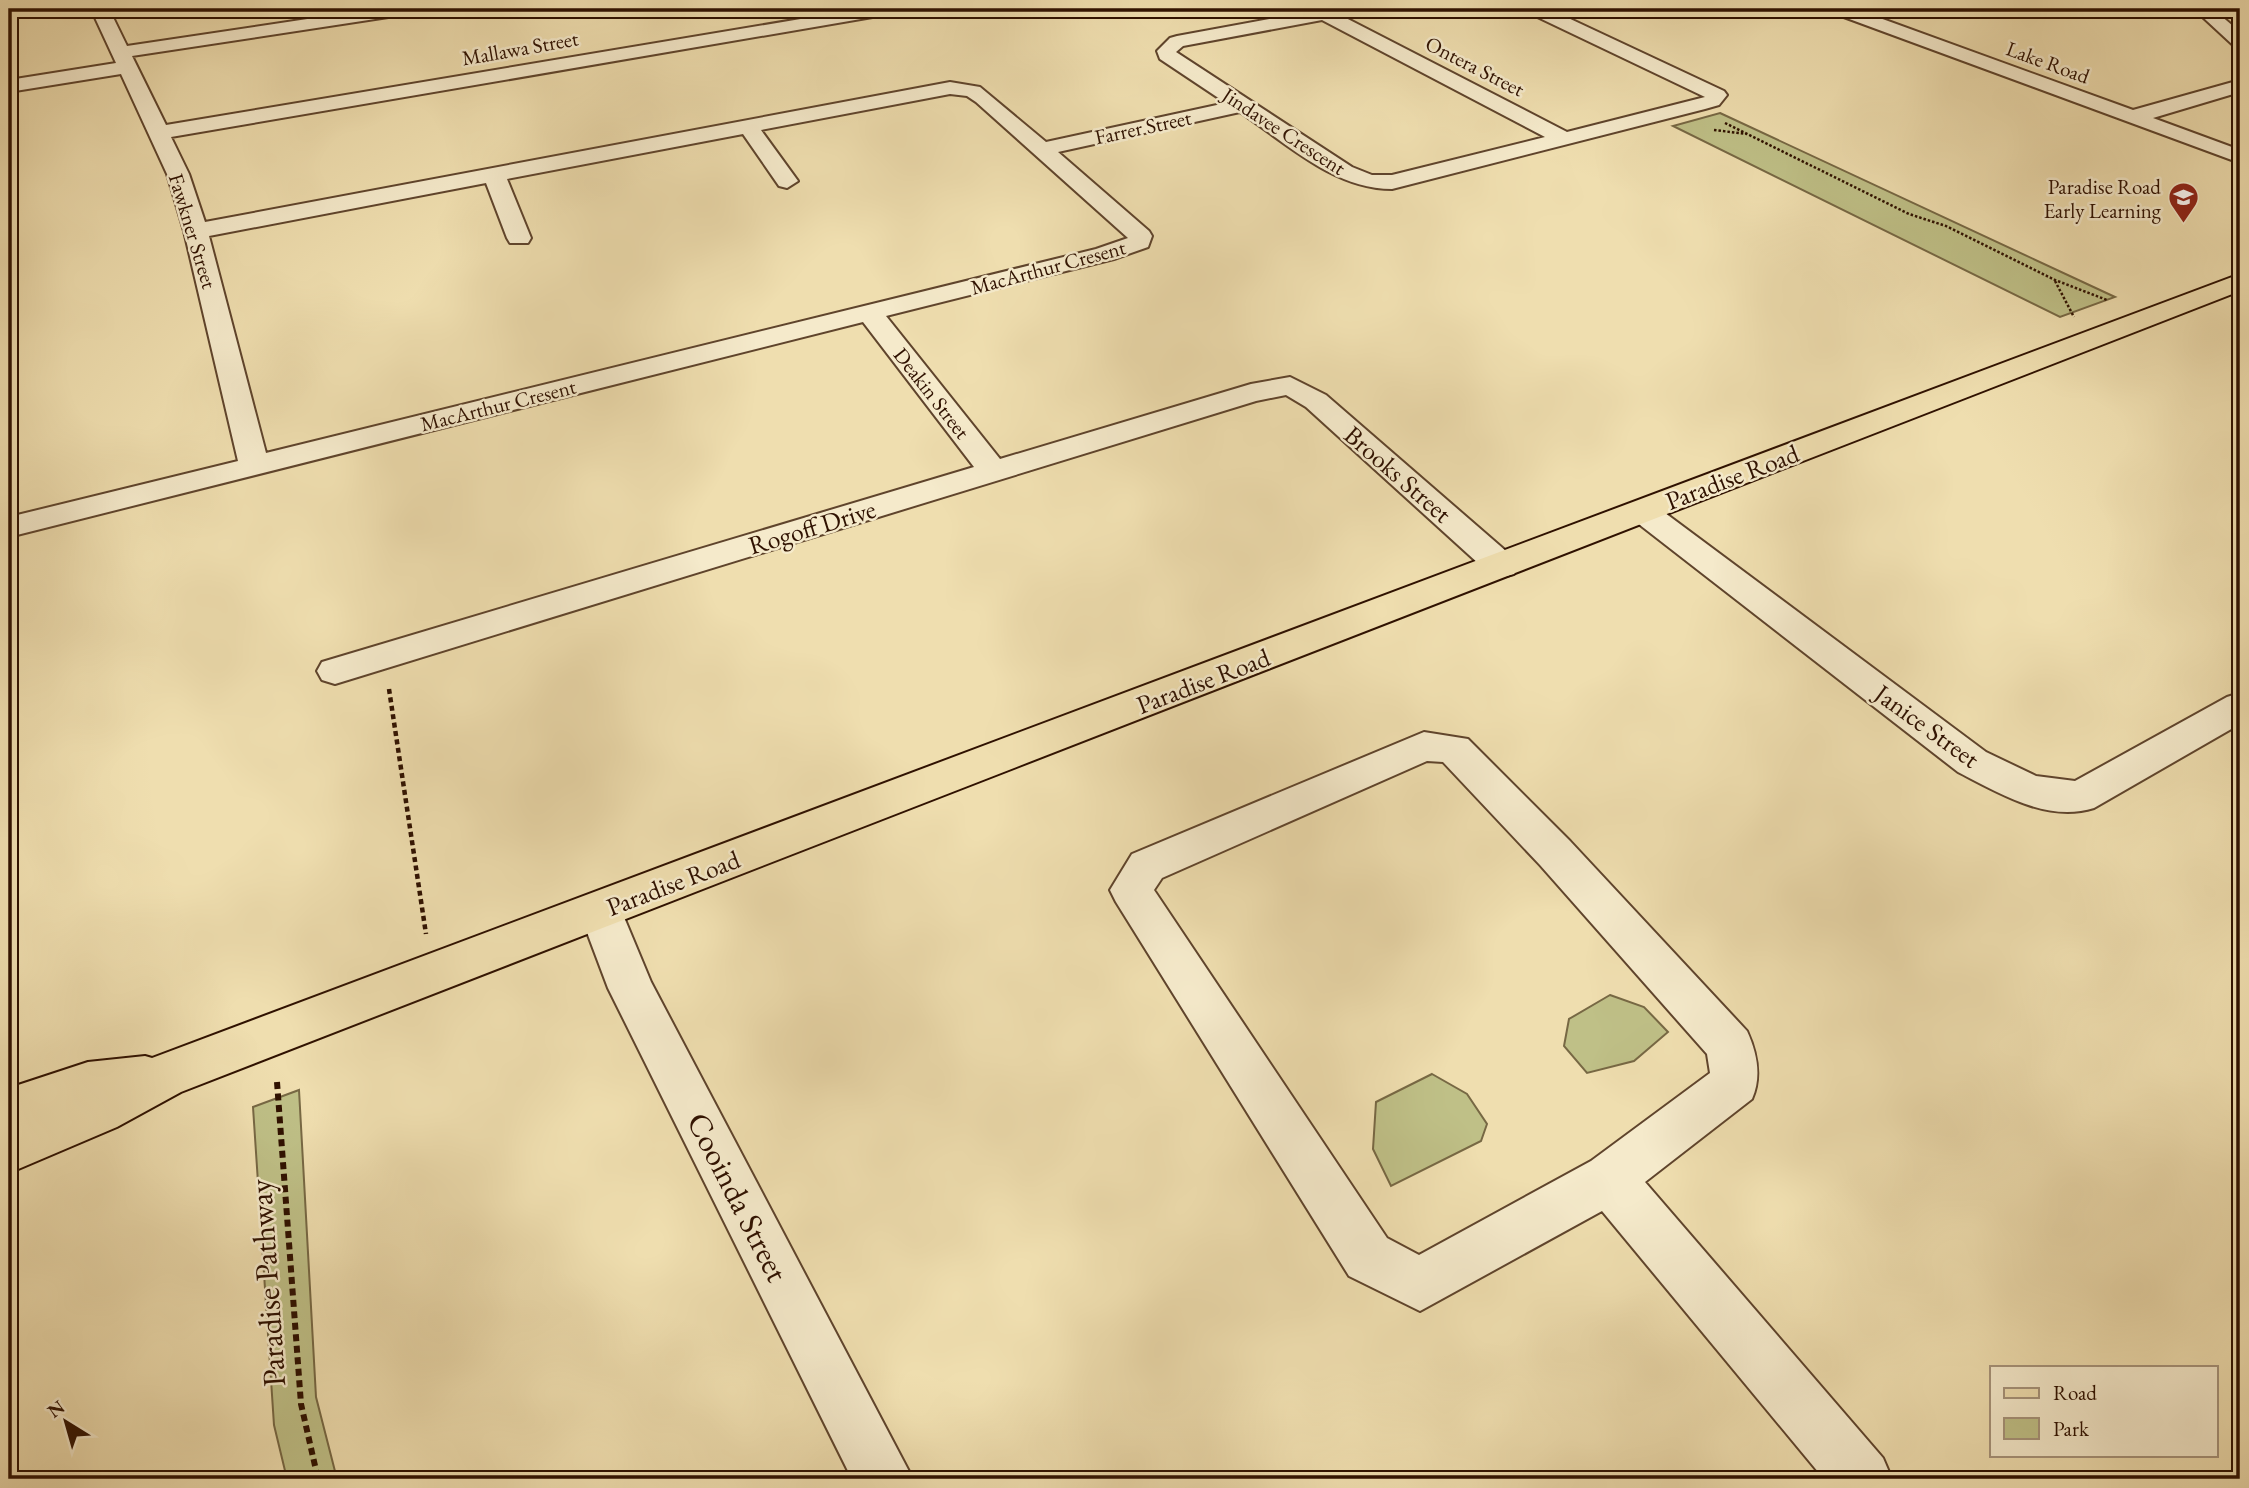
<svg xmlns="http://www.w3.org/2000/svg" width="2249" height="1488" font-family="'EB Garamond',serif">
	<rect width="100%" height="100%" fill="#efdeaf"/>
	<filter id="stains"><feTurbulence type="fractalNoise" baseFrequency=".00286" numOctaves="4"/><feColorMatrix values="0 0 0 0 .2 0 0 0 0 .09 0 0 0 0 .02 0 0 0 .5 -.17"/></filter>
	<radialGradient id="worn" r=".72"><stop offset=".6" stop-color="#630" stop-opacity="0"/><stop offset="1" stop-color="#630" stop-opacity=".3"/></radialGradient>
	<!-- green -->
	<path fill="#bfc087" stroke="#776844" stroke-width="2" d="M1720 113 2115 297 2060 317 1673 126Z
		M1610 995 1644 1007 1668 1032 1634 1061 1587 1073 1564 1046 1569 1019Z
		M1432 1074 1467 1094 1487 1124 1481 1141 1391 1186 1373 1149 1376 1102Z
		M299 1090 316 1397 337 1479H287L274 1425 253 1107Z"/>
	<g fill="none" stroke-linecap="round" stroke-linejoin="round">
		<defs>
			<path id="minor" d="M91 9H109L127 46 374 9H417L408 14 132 56 166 125 860 9H899L890 14 171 137 189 174 205 222 950 82 980 87 1046 142 1226 103 1160 59 1157 51 1170 38 1177 36 1324 9H1360L1357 13 1342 16 1567 132 1705 97 1529 13 1526 9H1549L1724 91 1727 95 1719 105 1705 109 1392 189C1334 189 1286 143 1240 112L1058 152 1149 231 1152 236 1148 247 1114 259 886 316 1000 459 1251 384 1290 377 1326 395 1514 558 1519 566 1514 574 1502 577 1490 574 1306 407 1286 395 1256 401 335 684 322 680 317 671 322 662 974 467 863 322 9 537V517L238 461 184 231 167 174 121 74 9 92V80L116 63ZM1322 20 1545 137 1392 175H1372L1352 167 1176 52 1183 46ZM950 94 967 96 976 102 1128 238 1096 249 266 453 209 236 486 183 507 238 510 243H528L531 238 507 179 743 134 779 186 787 188 798 181 761 130Z
				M1830 9H1855L2133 110 2240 80V92L2153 118 2240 150V163L1833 13Z
				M2194 9H2213L2240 32V47L2233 45Z
				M1642 501 1653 504 1986 752 2036 776 2075 781 2227 697 2240 693V724L2094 808C2047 823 1999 793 1958 772L1631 518 1626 511 1631 504Z
				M1424 732 1468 739 1570 841 1747 1031C1757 1053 1762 1076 1752 1099L1645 1182 1883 1458 1892 1479H1824L1602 1211 1420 1311 1349 1276 1116 902 1110 890 1132 854ZM1427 761 1443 762 1540 865 1707 1054 1710 1073 1591 1161 1419 1255 1387 1238 1154 890 1162 878Z
				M601 893 616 898 651 982 913 1479H852L608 988 579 911 586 898Z"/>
			<path id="major" d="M2240 274V291L181 1092 117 1127 9 1173V1088L88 1062 145 1056 152 1058Z"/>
		</defs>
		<!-- minor casing -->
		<use href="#minor" stroke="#5f442c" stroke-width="4"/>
		<!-- major casing -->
		<use href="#major" stroke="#2f1100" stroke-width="4"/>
		<!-- path-far2 -->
		<path stroke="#2f1100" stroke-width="2.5" stroke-dasharray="2.5 2" stroke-linecap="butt" d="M1725 123 1909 214 1946 226 2055 280 2107 300
			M1714 130 1747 134
			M2055 281 2074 317"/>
		<!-- path-far1 -->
		<path stroke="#2f1100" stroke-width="4.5" stroke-dasharray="5 3.5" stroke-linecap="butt" d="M389 689 426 934"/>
		<!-- path -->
		<path stroke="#2f1100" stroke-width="6" stroke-dasharray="7 4.5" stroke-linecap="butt" d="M277 1082 301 1404 318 1479"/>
		<!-- minor -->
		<use href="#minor" fill="#f5eacb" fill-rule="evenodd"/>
		<!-- major -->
		<use href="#major" fill="#efdeaf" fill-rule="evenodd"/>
	</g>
	<!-- icons -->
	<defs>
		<symbol id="school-pin" viewBox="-11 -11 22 30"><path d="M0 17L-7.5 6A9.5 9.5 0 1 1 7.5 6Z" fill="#8f2418" stroke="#f5eacb"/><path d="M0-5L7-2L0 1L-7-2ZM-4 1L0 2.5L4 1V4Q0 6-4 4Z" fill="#fff"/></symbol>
	</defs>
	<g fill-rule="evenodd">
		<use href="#school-pin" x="2166" y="180" width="35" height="47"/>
	</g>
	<g text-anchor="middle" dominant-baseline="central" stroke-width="5" stroke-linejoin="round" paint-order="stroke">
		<!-- far-street labels -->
		<g font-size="21" fill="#2f1100" stroke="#f5eacb">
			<text transform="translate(520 48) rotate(-10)">Mallawa Street</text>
			<text transform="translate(2048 62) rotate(20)">Lake Road</text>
			<text transform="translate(1475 66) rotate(27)">Ontera Street</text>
			<text transform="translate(1143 127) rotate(-12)">Farrer Street</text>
			<text transform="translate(1284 131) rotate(33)">Jindavee Crescent</text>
			<text transform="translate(193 231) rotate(73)">Fawkner Street</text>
			<text transform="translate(1048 267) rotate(-15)">MacArthur Cresent</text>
			<text transform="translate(932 393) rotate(52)">Deakin Street</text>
			<text transform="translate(498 405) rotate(-14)">MacArthur Cresent</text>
		</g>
		<!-- far-poi labels -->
		<g font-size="21" fill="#2f1100" stroke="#f5eacb" text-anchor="end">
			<text x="2161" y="186">Paradise Road<tspan x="2161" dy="24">Early Learning</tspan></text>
		</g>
		<!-- street labels -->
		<g font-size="26" fill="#2f1100" stroke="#f5eacb">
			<text transform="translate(1398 474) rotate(41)">Brooks Street</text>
			<text transform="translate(1732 477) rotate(-21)">Paradise Road</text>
			<text transform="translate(812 527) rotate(-17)">Rogoff Drive</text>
			<text transform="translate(1203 681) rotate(-21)">Paradise Road</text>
			<text transform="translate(1927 726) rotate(36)">Janice Street</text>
			<text transform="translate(673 883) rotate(-21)">Paradise Road</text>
		</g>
		<!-- near-street labels -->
		<g font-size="32" fill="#2f1100" stroke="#f5eacb">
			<text transform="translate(738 1197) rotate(63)">Cooinda Street</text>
			<text transform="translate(267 1283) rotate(-94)">Paradise Pathway</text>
		</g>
	</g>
	<!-- margin -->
	<rect width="2249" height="1488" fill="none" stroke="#efdeaf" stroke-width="35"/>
	<rect x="10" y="10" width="2228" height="1467" fill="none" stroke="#2f1100" stroke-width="3.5"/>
	<rect x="18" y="18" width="2214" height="1453" fill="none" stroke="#2f1100" stroke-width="2"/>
	<!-- legend -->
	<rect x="1990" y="1366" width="228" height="91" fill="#f5eacb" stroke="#a6937a" stroke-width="2"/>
	<rect x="2004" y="1388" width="35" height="10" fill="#efdeaf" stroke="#a6937a" stroke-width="2"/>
	<text x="2053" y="1400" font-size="21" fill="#2f1100">Road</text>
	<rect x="2004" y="1418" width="35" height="21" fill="#bfc087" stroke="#a6937a" stroke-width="2"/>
	<text x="2053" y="1436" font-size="21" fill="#2f1100">Park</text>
	<!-- north arrow -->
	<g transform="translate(66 1422) rotate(323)" stroke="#f5eacb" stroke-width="5" paint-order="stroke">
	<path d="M0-5L12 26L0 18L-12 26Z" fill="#2f1100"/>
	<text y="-10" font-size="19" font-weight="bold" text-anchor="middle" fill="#2f1100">N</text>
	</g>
	<rect width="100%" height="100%" filter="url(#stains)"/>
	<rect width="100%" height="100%" fill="url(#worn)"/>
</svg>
